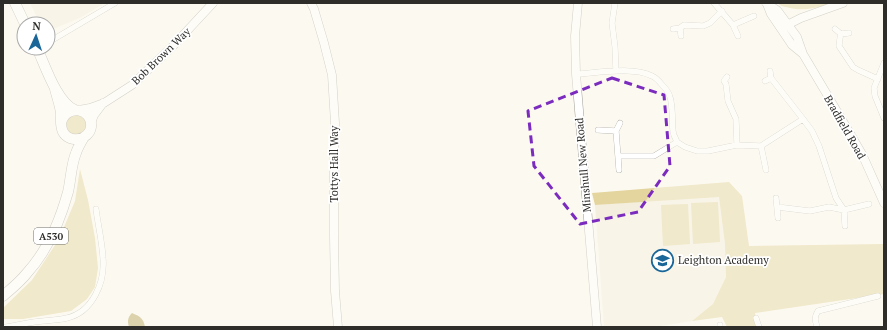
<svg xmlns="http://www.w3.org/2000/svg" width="887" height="330" font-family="'PT Serif',serif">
	<rect width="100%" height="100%" fill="#fcf9f1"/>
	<!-- built -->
	<path fill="#f3eede" d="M30 3H105L80 18 56 28 48 29V24H40Z
		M719 196 725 244 726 277 713 304 692 321 654 327H604L595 205Z"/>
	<!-- green -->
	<path fill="#e4d49d" d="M778 3H833C816 8 803 12 786 7 782 6 780 6 778 3Z
		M76 113 86 118V129L77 136 67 132C65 118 64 120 76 113Z
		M80 169 88 200 95 238 98 268 95 287 87 299 71 311 23 319H3L4 307 32 280 59 239 75 201Z
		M729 182 742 196 749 246 884 244V294L755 313 758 327H727L722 317 692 321 713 304 726 277 725 244 719 197 595 205 592 193Z
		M718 202 720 242 693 244 691 203Z
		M688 204 690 244 663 246 661 205Z"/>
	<!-- water -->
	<path fill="#b7a259" d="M132 313C141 317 143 318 145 327H129C127 321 128 317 132 313Z"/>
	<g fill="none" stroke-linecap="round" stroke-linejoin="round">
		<defs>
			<path id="street" d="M615 3 612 23 615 47 616 71
				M714 3 733 25 738 36
				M733 25 754 16
				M680 28 681 36
				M673 29 680 28 684 25 703 26 710 23 722 11
				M835 29 841 34 849 33
				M841 34 840 38 839 46 853 67 858 70 878 79
				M48 41 54 39 115 3
				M884 63 874 88 875 96 884 118
				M770 71 771 78 803 119
				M576 74C597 73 633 66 652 76 657 78 660 82 663 86 666 89 669 93 670 97 673 106 672 120 673 131L674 135 677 142 685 147 697 151H708L737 145 761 146 803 119 812 131 819 146 836 198 844 210 845 226
				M727 77 724 81 726 84 728 101 736 119 737 145
				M765 81 771 78
				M598 130 616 131 619 170
				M616 131 620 123
				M761 146 766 170
				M618 156H654L677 142
				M776 198 778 218
				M777 207 810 211 829 207 844 210 869 204
				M756 318 759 327
				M720 325V327
				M6 327C18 325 30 322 43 321 51 320 59 320 67 318 93 312 105 282 103 258 102 241 98 225 96 209
				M817 327C815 320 814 317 818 311L878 296"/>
			<path id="secondary" d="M311 3 314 9 324 43 332 75 335 123 334 167V237L335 291 338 327
				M578 3 575 36 576 74 597 327
				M766 3 777 10 797 37 803 54 841 118 862 154 884 203
				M767 4 771 14 790 42 792 45 803 54
				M781 28 801 18 843 3
				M79 110 90 108 104 103 132 85 173 46 213 3
				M91 123 94 115 103 103"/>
			<path id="highway" d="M15 3 25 24
				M37 48C45 65 57 103 75 110
				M55 89C57 97 60 105 61 113 61 119 60 126 63 132 70 144 89 140 91 127 93 108 66 103 61 123
				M3 296C11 289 20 282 27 273 48 250 60 221 68 192 71 179 71 165 76 153 78 147 81 142 84 137"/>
		</defs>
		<!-- street casing -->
		<use href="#street" stroke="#a19f97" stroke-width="6"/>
		<!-- secondary casing -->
		<use href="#secondary" stroke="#a19f97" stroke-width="9"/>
		<!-- highway casing -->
		<use href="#highway" stroke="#a19f97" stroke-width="11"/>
		<!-- street -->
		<use href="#street" stroke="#fff" stroke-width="5.5"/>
		<!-- secondary -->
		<use href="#secondary" stroke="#fff" stroke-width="8"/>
		<!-- highway -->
		<use href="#highway" stroke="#fff" stroke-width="10"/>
	</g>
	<!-- marked area -->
	<path d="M0 0H887V330H0ZM612 78 664 95 670 166 638 212 580 224 534 166 528 111Z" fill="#fcf9f1" fill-opacity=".55" fill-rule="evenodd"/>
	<path fill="none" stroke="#7b2cbf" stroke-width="3" stroke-dasharray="8 5" stroke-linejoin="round" d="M612 78 664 95 670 166 638 212 580 224 534 166 528 111Z"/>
	<!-- icons -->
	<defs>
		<symbol id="school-ring" viewBox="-11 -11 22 22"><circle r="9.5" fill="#fff" stroke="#1a6699" stroke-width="1.5"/><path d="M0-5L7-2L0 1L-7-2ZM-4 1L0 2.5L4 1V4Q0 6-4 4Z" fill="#1a6699"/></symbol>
	</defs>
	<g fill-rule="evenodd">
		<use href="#school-ring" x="650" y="248" width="25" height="25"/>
	</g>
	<g text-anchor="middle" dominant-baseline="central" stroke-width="3.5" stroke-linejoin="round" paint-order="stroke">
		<!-- shield labels -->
		<rect fill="#fff" stroke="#6d6c6a" stroke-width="1" x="34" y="228" width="34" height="16" rx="3"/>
		<g font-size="10" font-weight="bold" fill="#2e2d2a">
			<text x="51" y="236">A530</text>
		</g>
		<!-- street labels -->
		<g font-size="11" fill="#2e2d2a" stroke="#fff">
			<text transform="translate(161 56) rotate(-44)">Bob Brown Way</text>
			<text transform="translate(845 127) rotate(60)">Bradfield Road</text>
			<text transform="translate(334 164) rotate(-90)">Tottys Hall Way</text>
			<text transform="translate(583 165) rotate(-95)">Minshull New Road</text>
		</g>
		<!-- poi labels -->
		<g font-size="11" fill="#2e2d2a" stroke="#fff" text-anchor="start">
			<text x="678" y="260">Leighton Academy</text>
		</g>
	</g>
	<!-- border -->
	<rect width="887" height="330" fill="none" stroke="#2e2d2a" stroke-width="8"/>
	<!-- north arrow -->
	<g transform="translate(36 36) rotate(3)"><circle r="19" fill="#ffffff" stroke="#ababaa"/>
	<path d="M0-3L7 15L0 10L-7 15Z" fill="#1a6699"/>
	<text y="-6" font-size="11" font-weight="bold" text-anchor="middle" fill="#2e2d2a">N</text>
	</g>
</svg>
